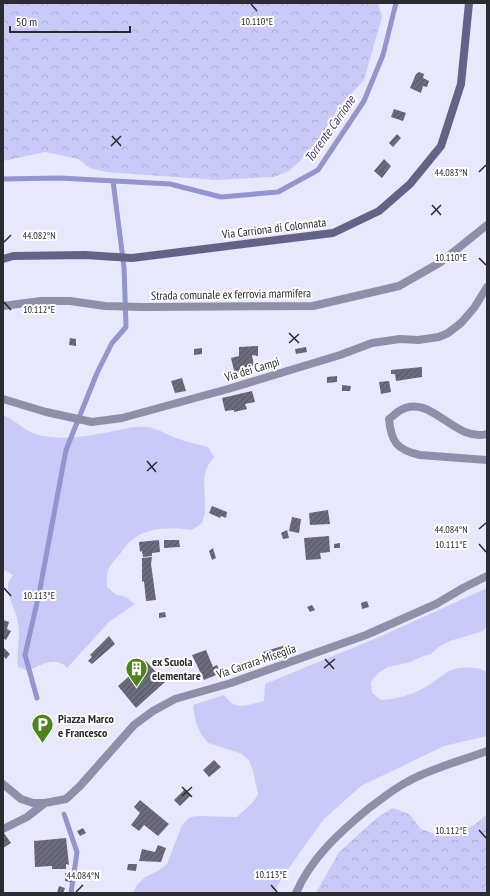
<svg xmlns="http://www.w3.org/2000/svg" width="490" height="896" font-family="'PT Sans Narrow',sans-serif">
	<defs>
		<pattern id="forest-crowns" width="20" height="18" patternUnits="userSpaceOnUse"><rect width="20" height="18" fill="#c9caf8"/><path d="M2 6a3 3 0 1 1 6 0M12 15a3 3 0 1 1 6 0" fill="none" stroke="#adaed5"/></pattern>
		<pattern id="building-hatch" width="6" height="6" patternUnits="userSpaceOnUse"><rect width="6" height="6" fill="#6b6b7c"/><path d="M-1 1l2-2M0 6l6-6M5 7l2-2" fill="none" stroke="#545461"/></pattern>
	</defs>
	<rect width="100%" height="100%" fill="#e7e8fb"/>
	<!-- green -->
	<path fill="#c9caf8" d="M3 415C15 420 25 431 38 435 62 441 90 436 114 431 124 429 134 426 144 427 156 427 165 434 176 438 186 442 198 444 208 447L214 457 207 467 204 478 205 512 202 523 192 530C173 527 148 527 132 540 126 544 123 551 118 556 108 568 106 570 107 587L115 594 126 597 135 604 109 622 67 668C57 656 41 664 29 671L18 667C16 652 21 638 18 623 16 610 8 599 8 586 8 582 11 578 13 575L3 569Z
		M487 588V626L483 631 450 641 440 646 431 654 421 657 410 662 388 667 378 673 371 682 372 693 381 700C397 699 412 695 426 687 433 683 439 677 446 673 457 666 476 666 487 672V736L444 746 361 786 324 819 283 876 274 893H133L137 885 145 877 156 872 167 864 182 825 190 817 201 816 237 817 254 801 258 794 253 771 249 760 240 753 208 743 201 734 196 723 193 705 224 695C237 712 245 705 264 701L265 684 377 638Z"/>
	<!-- forest -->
	<path fill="url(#forest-crowns)" d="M3 3H378L382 17 364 80 339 107 321 136 300 161 289 171 274 177 217 180 106 172 90 168 78 159 45 152 3 161Z
		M393 808 409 814 421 829 438 835 473 826 487 814V893H316L339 852 378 817Z"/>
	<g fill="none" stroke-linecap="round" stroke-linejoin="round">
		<!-- stream -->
		<path stroke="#9494ce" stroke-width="5" d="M3 179 60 178 170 184 221 197 278 192 318 170 364 101 383 55 396 3
			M37 698 25 655 39 594 66 450 97 373 112 343 126 327 124 267 113 181
			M64 814 77 852 71 893"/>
	</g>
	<!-- building -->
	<path fill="url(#building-hatch)" d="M419 72 424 74 423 78 429 81 427 87 423 86 421 93 410 88 416 74Z
		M394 109 406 113 403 121 391 117Z
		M397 134 401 138 393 147 389 143Z
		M384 159 391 166 382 178 374 171Z
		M70 338 76 339V346L69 345Z
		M258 346V356L252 355 254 366 241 369V372L235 375 231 358 239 356V347Z
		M306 347 307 352 296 354 295 349Z
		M202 348V354L194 355V349Z
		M422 367V377L396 381 395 374H391V370Z
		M337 376V382L327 383V377Z
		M182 378 186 391 175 393 171 381Z
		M389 381 391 392 381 394 379 382Z
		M342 385 351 386 350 391H342Z
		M252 391 255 402 245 404 247 409 234 412V410L225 411 222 398Z
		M212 506 227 512 226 518 221 516 220 518 209 513Z
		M328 510 330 524 310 525 309 513Z
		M292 517 301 519 299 533 289 531Z
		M287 530 289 538 283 539 281 533Z
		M329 536 330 552 320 553 321 559 306 560 304 538Z
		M159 540 160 552 152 553V556L143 557 142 551 140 552 139 542Z
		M164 540H179L180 547 164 548Z
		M340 543V548H334V544Z
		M213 548 216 558 212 560 209 551Z
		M152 557 151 564 156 600 146 601 144 581 142 582V558Z
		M367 601 369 607 362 609 361 603Z
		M312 605 315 610 310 612 307 607Z
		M165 612 166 617 159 618V613Z
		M3 620 9 622 7 629 11 631 6 640 3 638Z
		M109 636 115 644 92 664 88 661 92 657 90 655Z
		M289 644 291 648 295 646 297 652 267 662 263 652Z
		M3 647 10 654 6 659 3 656Z
		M206 650 213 667 217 665 221 673 204 680 192 655Z
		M146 661 165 682 136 708 118 686Z
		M214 760 221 767 209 777 203 770Z
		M185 789 191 795 180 806 174 800Z
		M140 800 169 824 158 836 144 825 139 831 131 825 140 813 134 807Z
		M83 828 86 833 80 836 77 831Z
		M4 833 11 843 3 848V834Z
		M66 838 69 865 66 864V869H52V866L35 867 34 841Z
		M158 845 166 848 161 862 139 861 142 849 155 852Z
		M128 864H137L136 871 127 870Z
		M65 873H72L71 882 65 881Z
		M59 886 65 888 63 893H57Z"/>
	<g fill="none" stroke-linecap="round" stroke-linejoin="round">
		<!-- street -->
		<path stroke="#8e8fa9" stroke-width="8" d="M3 306 41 301H70L105 306 143 307 313 306 399 286 441 262 487 225
			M3 399 46 412 92 422 122 418 228 389 340 355 372 343 400 339 418 340 439 337 448 333 461 323 474 308 487 287
			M487 434C454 443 430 391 399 411 395 414 392 417 389 419 391 442 397 450 420 455L487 460
			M3 784 21 799 33 803H45L66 799 80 786 134 725 153 711 175 699 231 683 366 635 436 604 463 588 487 576
			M3 829 27 817 45 803
			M296 893C311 858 340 832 369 808 382 799 393 789 407 782 431 768 461 761 487 751"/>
		<!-- secondary -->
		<path stroke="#636388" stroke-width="8" d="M3 259 13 256 85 255 132 258 333 233 379 211 410 184 441 146 461 84 469 3"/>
	</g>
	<!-- ticks -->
	<path fill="none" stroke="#2b2b32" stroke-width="1.5" d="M251 4 257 11M112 136 121 146M111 146 121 136M479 172 486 165M432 205 441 215M431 215 441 205M4 242 11 235M479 258 486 265M4 302 11 310M289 333 299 343M289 343 299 334M147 461 156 472M147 471 157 462M479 529 486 523M479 544 486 552M4 588 11 596M325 659 334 669M324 668 335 659M182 787 192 797M182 796 192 787M479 830 486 838M271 885 277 892M76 892 83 885"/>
	<!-- icons -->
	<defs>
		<symbol id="building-pin" viewBox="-11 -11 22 30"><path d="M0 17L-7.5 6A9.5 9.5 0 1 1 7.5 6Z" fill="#4d841d" stroke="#fff"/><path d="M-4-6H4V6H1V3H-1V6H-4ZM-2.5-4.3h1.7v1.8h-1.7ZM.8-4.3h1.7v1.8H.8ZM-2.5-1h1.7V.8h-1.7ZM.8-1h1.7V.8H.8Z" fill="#fff"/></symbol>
		<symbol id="parking-pin" viewBox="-11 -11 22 30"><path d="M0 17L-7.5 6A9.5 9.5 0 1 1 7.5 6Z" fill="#4d841d" stroke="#fff"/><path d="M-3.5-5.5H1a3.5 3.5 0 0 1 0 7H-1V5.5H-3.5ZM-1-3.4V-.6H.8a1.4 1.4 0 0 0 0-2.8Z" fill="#fff"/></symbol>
	</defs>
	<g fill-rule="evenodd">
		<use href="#building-pin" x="124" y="656" width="25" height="34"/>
		<use href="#parking-pin" x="30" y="712" width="25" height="34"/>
	</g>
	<g text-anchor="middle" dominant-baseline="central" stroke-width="4" stroke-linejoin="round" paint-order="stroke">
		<!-- street labels -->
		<g font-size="12" fill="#2b2b32" stroke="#fff">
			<text transform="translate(274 228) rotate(-7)">Via Carriona di Colonnata</text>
			<text transform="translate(231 294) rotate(-1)">Strada comunale ex ferrovia marmifera</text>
			<text transform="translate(252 369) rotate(-17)">Via dei Campi</text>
			<text transform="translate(256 661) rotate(-19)">Via Carrara-Miseglia</text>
		</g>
		<!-- poi labels -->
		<g font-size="12" font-weight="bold" fill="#2b2b32" stroke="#fff" text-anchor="start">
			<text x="152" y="661">ex Scuola<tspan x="152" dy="14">elementare</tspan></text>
			<text x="58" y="718">Piazza Marco<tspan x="58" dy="14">e Francesco</tspan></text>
		</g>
		<!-- water labels -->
		<g font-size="13" font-style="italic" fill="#3e377d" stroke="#fff">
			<text transform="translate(330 129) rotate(-55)">Torrente Carrione</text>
		</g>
	</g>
	<g font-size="10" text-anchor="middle" fill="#2b2b32" stroke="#fff" stroke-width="4" stroke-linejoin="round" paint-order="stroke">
		<text x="257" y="25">10.110°E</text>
		<text x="451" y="176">44.083°N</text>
		<text x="39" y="239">44.082°N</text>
		<text x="451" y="261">10.110°E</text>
		<text x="39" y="313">10.112°E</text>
		<text x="451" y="533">44.084°N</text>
		<text x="451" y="548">10.111°E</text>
		<text x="39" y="599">10.113°E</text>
		<text x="451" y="834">10.112°E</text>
		<text x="271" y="878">10.113°E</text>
		<text x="83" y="879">44.084°N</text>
	</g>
	<!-- border -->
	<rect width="490" height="896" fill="none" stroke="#2b2b32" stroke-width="8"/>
	<!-- scale -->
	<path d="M10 26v6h120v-6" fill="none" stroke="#2b2b32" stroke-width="2"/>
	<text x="16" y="26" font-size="12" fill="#2b2b32" stroke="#ffffff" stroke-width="3" paint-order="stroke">50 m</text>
</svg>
